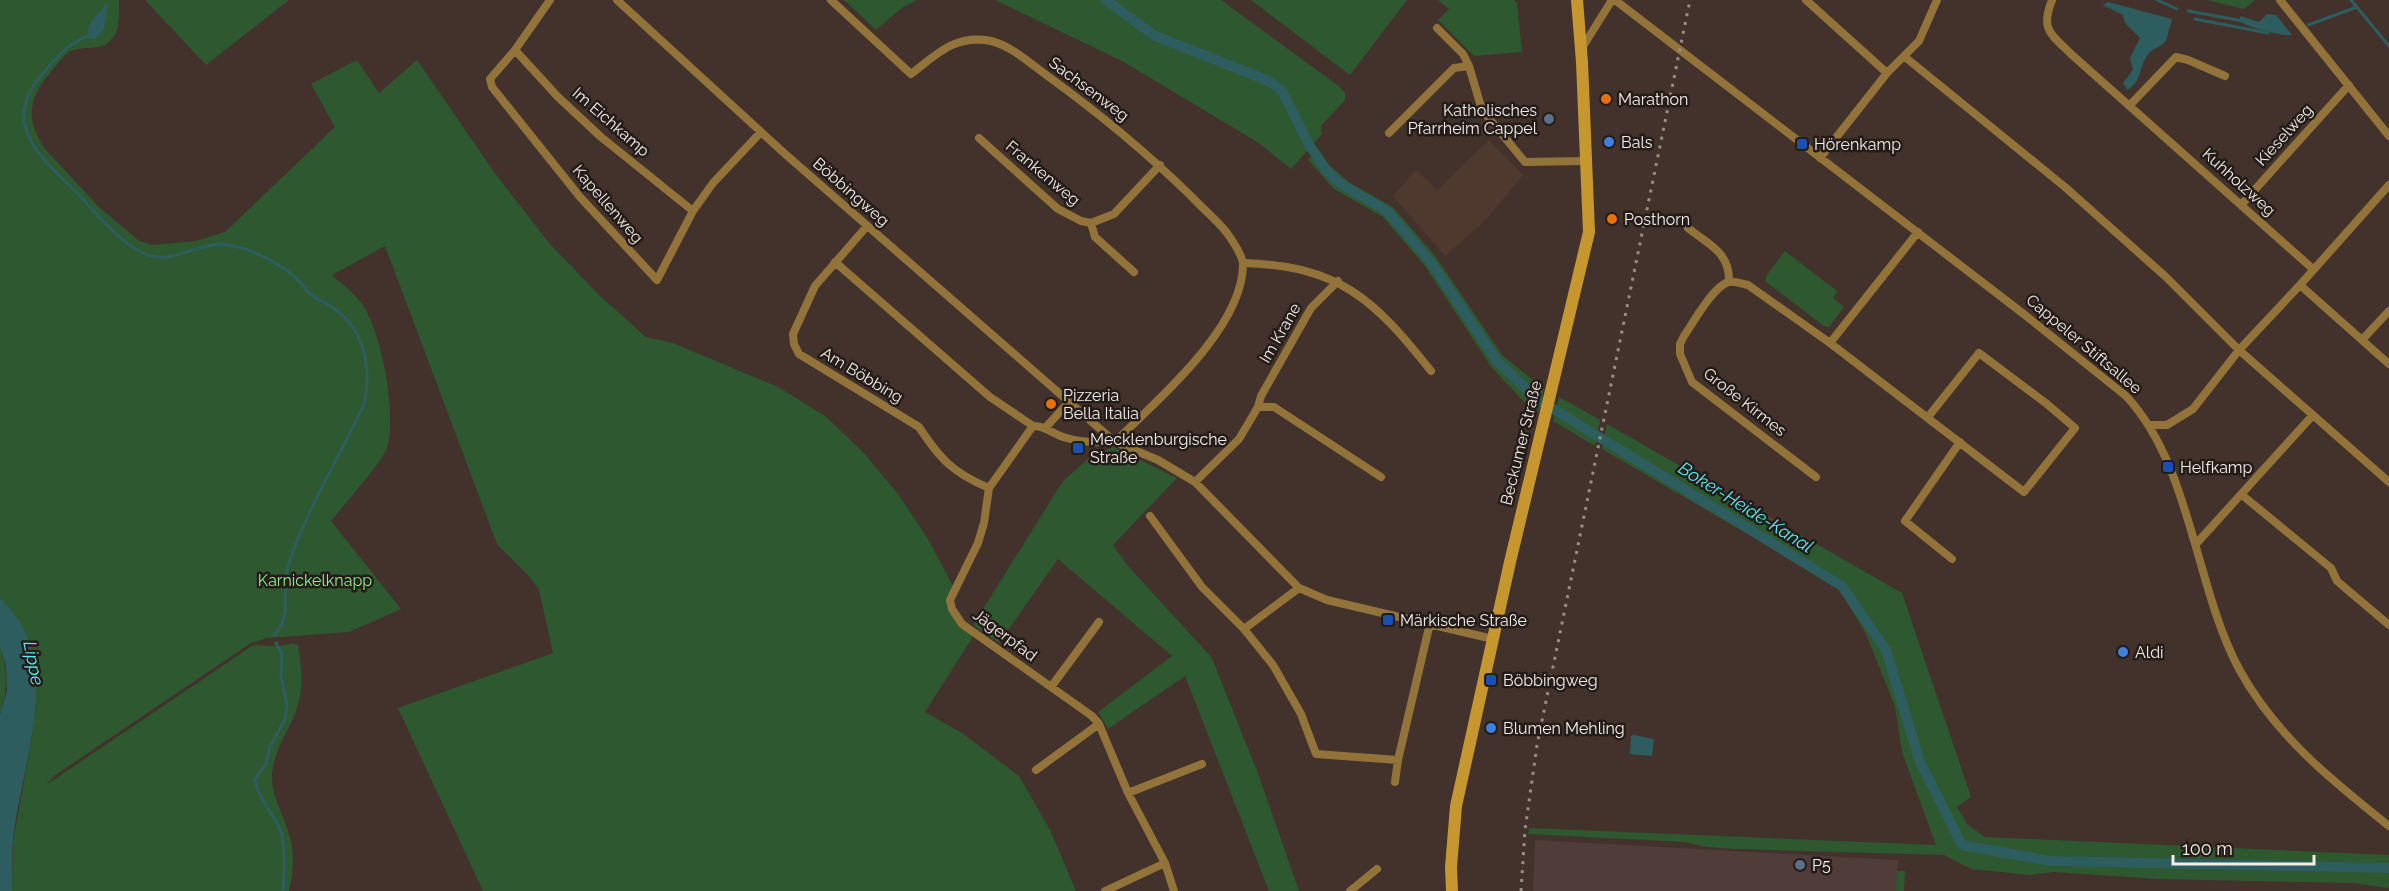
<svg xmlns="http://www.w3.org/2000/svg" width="2389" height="891" font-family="Raleway,sans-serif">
	<rect width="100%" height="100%" fill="#42322b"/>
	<!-- industrial -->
	<path fill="#503c39" d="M1535 840 1898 860 1897 891H1533Z"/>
	<!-- built -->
	<path fill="#4f382e" d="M1489 140 1523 175 1486 220 1445 256 1393 196 1416 170 1437 190Z"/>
	<!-- green -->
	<path fill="#2e582f" d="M0 0H119C119 13 121 30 111 40 100 52 84 45 71 51 65 54 59 62 55 67 29 95 23 118 46 150L99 207 139 241 154 245 196 241 225 232 335 127 311 84 357 60 379 93 417 60 494 172 549 243 600 296 646 337 673 343 778 387 825 416 863 452 898 494 928 539 954 588 952 610 974 635 925 712 962 733 1019 776 1051 832 1076 891H483L398 708 553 653 539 590 528 575 497 544 385 246 332 275C342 284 354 293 362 304 382 333 397 414 387 448 383 461 342 507 331 521L401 609 349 632 267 638 251 643 54 776 46 785 252 646C262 644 268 647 277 646 285 646 290 642 298 645 301 664 304 685 298 705 291 729 274 748 272 774 271 796 282 811 288 831 295 851 294 871 289 891H12L13 842 32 737 34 670 10 610 0 598Z
		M145 0H289L206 65Z
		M844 0H917L903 7 876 30Z
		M995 0H1221L1340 87 1345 93V100L1321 126 1322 134 1291 169 1259 143 1122 61Z
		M1251 0H1407L1350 75Z
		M1438 0H1514L1517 3 1522 52 1474 56 1438 20 1449 9Z
		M2207 0H2255L2244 9Z
		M1319 150 1329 165 1350 183 1393 207 1436 257 1502 355 1544 389 1538 413 1533 411 1492 368 1425 266 1383 217 1334 189 1308 160Z
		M1785 251 1837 291 1833 298 1844 307 1829 327 1824 326 1766 282V276Z
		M1559 397 1600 420 1595 446 1553 421Z
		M1607 424 1902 593 1971 797 1957 807 1967 824 1985 837 2389 855V888L2352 883 2158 879 2054 872 2030 875 1971 869 1944 855 1735 849 1707 847 1685 842 1528 834 1529 828 1936 845 1902 752 1895 706 1866 634 1838 587 1602 449Z
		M1114 447 1177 478 1113 545 1128 566 1212 658 1259 776 1299 891H1269L1185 676 1108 729 1098 712 1172 656 1058 559 999 643 973 625 1063 481 1090 457Z
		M0 647C8 673 8 688 0 714Z
		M1897 871H1905L1904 891H1896Z"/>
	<!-- water -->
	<path fill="#2e5d5f" d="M108 2 104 30 95 39 87 38 90 23Z
		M2108 2 2172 19 2166 41C2160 48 2152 48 2147 56 2138 69 2142 82 2127 90L2123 83 2133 70 2130 58 2140 38 2125 23 2123 15 2103 5Z
		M2267 14 2276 15 2292 35C2285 37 2246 27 2240 21V16L2259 22Z
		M0 598C8 607 17 616 23 627 54 693 20 773 13 840 11 857 13 874 12 891H0V714L7 691 6 666 0 647Z
		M1634 735 1654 739 1652 756 1630 754 1631 736Z"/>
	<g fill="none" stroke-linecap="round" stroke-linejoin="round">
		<!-- stream -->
		<path stroke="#2e5d5f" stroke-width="3" d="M2157 0 2177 9
			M2351 0 2389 46
			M2188 11 2243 21
			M2195 19 2268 33
			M2308 25 2357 7
			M88 36C84 38 79 39 76 42 65 47 57 58 49 66 28 90 14 112 32 143 44 163 65 181 81 197 99 216 120 243 145 254 172 266 201 240 229 245 252 249 276 262 294 276 300 281 304 288 309 293 317 300 328 303 336 310 365 331 372 371 364 404 339 458 307 509 288 565 280 588 294 616 274 635
			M276 643 282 654 281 676 287 705 285 719 269 749 266 764 255 779C257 798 273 812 280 830 286 843 284 876 283 891"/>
		<!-- canal -->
		<path stroke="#2e5d5f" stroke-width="10" d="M1106 0 1155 36 1269 81 1282 91 1308 143 1326 170 1338 182 1387 211 1430 261 1497 361 1537 399 1842 586 1886 650 1920 762 1962 845 2050 861 2389 868"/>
		<!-- street -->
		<path stroke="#92743b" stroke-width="8" d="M550 0 515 50 490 79 492 87 580 197 657 280 693 211 713 183 761 132
			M617 0 784 153 1115 442 1158 460 1195 482 1299 588 1327 600 1493 639
			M831 0 911 74C937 54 955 34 991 41 1012 46 1032 65 1049 77 1100 114 1147 153 1192 197 1203 209 1217 220 1227 233 1232 240 1243 256 1243 265 1242 329 1158 399 1115 442
			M1615 0 2025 315 2126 396C2191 465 2195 587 2239 669 2275 735 2331 780 2389 826
			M1806 0 1887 73
			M2052 0C2040 30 2051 34 2071 54L2313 269
			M2280 0 2389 136
			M1437 28 1463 54 1469 66
			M1582 48 1612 0
			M515 50 558 97 601 137 693 211
			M1905 57 2065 187 2166 277 2239 350 2389 482
			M2130 105 2176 57 2188 60 2225 76
			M1389 133 1454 68 1469 66 1482 110 1525 162 1587 161
			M979 138 1058 209 1081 221 1091 223 1114 214 1160 165
			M1820 158 1887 73 1919 41 1937 0
			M2242 204 2349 85
			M1091 223 1095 237 1134 272
			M867 226 815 286 793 334 794 344 799 354 919 427C940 459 953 473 989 488
			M1688 228C1709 245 1730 252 1729 282
			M835 262 990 397 1033 426
			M1243 263C1339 266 1373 298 1431 371
			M2300 285 2389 364
			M2362 340 2389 311
			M1830 343 2024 492 2075 428 2047 404 1979 353 1928 417
			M1258 407 1261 396 1311 308 1338 281
			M2149 425H2167L2193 409 2239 350 2300 285 2389 185
			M1046 427 1069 402
			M1115 442C1098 443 1079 442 1063 437 1051 433 1046 426 1033 426L989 488 984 523 978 543 950 600 952 609 962 624 1092 716 1099 724 1128 793 1165 863 1174 891
			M1816 477 1692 382 1680 354V344L1684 336C1693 323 1714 285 1729 282 1736 281 1742 284 1748 285L1830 343 1918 232
			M1195 482 1239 439 1258 407H1274L1381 477
			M2242 495 2331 568 2337 581 2389 625
			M1150 516 1202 587 1244 629
			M2196 544 2313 415
			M1952 559 1905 521 1960 442
			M1299 588 1244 629 1273 665 1301 714 1316 754 1398 760 1430 623
			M1051 687 1099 622
			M1036 770 1099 724
			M1395 782 1398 760
			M1128 793 1202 764
			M1105 891 1165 863
			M1350 891 1377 869"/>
		<!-- secondary -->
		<path stroke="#c6962f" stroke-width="12" d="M1452 891 1451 867 1456 806 1510 562 1589 232 1582 62 1577 0"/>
		<!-- rail -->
		<path stroke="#9a8d87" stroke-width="3" stroke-dasharray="3 6" stroke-linecap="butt" d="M1521 891 1525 830 1537 745 1690 0"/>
	</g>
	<!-- markers -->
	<g fill="#e8710a" stroke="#231c19" stroke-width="2">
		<circle cx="1606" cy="99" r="6"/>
		<circle cx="1612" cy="219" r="6"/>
		<circle cx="1051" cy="404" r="6"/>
	</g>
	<g fill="#5c6f8a" stroke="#231c19" stroke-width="2">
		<circle cx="1549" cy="119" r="6"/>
		<circle cx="1800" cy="865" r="6"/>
	</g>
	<g fill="#3f7fe0" stroke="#231c19" stroke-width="2">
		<circle cx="1609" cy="142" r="6"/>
		<circle cx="2123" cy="652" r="6"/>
		<circle cx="1491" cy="728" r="6"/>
	</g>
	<g fill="#1a4fb4" stroke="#231c19" stroke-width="2">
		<rect x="1796" y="138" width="12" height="12" rx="3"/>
		<rect x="1072" y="442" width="12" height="12" rx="3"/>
		<rect x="2162" y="461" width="12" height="12" rx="3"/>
		<rect x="1382" y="614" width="12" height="12" rx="3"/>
		<rect x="1485" y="674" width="12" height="12" rx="3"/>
	</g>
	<g text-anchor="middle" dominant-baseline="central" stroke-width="5" stroke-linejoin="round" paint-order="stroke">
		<!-- street labels -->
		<g font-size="16" fill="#f6ece7" stroke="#231c19">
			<text transform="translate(1089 89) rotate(37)">Sachsenweg</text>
			<text transform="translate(611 122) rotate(41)">Im Eichkamp</text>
			<text transform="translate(2284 135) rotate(-48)">Kieselweg</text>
			<text transform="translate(1043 173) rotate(40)">Frankenweg</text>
			<text transform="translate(2239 182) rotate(42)">Kuhholzweg</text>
			<text transform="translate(851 192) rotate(41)">Böbbingweg</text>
			<text transform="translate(608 204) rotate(49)">Kapellenweg</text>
			<text transform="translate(1280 333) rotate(-60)">Im Krane</text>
			<text transform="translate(2084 344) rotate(40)">Cappeler Stiftsallee</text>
			<text transform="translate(862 375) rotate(31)">Am Böbbing</text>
			<text transform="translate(1745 402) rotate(38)">Große Kirmes</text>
			<text transform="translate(1521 443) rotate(-76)">Beckumer Straße</text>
			<text transform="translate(1005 635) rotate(37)">Jägerpfad</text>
		</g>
		<!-- poi labels -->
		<g font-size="16" fill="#f6ece7" stroke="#231c19" text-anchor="start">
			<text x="1618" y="99">Marathon</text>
			<text x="1537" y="110" text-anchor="end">Katholisches<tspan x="1537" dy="18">Pfarrheim Cappel</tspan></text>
			<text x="1621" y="142">Bals</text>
			<text x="1814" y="144">Hörenkamp</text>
			<text x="1624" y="219">Posthorn</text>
			<text x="1063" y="395">Pizzeria<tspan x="1063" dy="18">Bella Italia</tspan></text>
			<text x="1090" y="439">Mecklenburgische<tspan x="1090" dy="18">Straße</tspan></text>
			<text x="2180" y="467">Helfkamp</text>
			<text x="1400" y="620">Märkische Straße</text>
			<text x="2135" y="652">Aldi</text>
			<text x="1503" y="680">Böbbingweg</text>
			<text x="1503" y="728">Blumen Mehling</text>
			<text x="1812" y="865">P5</text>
		</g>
		<!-- park labels -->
		<g font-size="16" fill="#8eee8e" stroke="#231c19">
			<text x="315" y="580">Karnickelknapp</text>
		</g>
		<!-- water labels -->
		<g font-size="18" font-style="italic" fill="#54edf4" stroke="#231c19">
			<text transform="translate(1746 507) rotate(32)">Boker-Heide-Kanal</text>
			<text transform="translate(34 663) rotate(79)">Lippe</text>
		</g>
	</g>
	<!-- scale -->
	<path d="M2173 855v9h141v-9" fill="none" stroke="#f6ece7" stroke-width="3"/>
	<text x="2182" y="855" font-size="18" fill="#f6ece7" stroke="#231c19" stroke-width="4.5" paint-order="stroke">100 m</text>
</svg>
